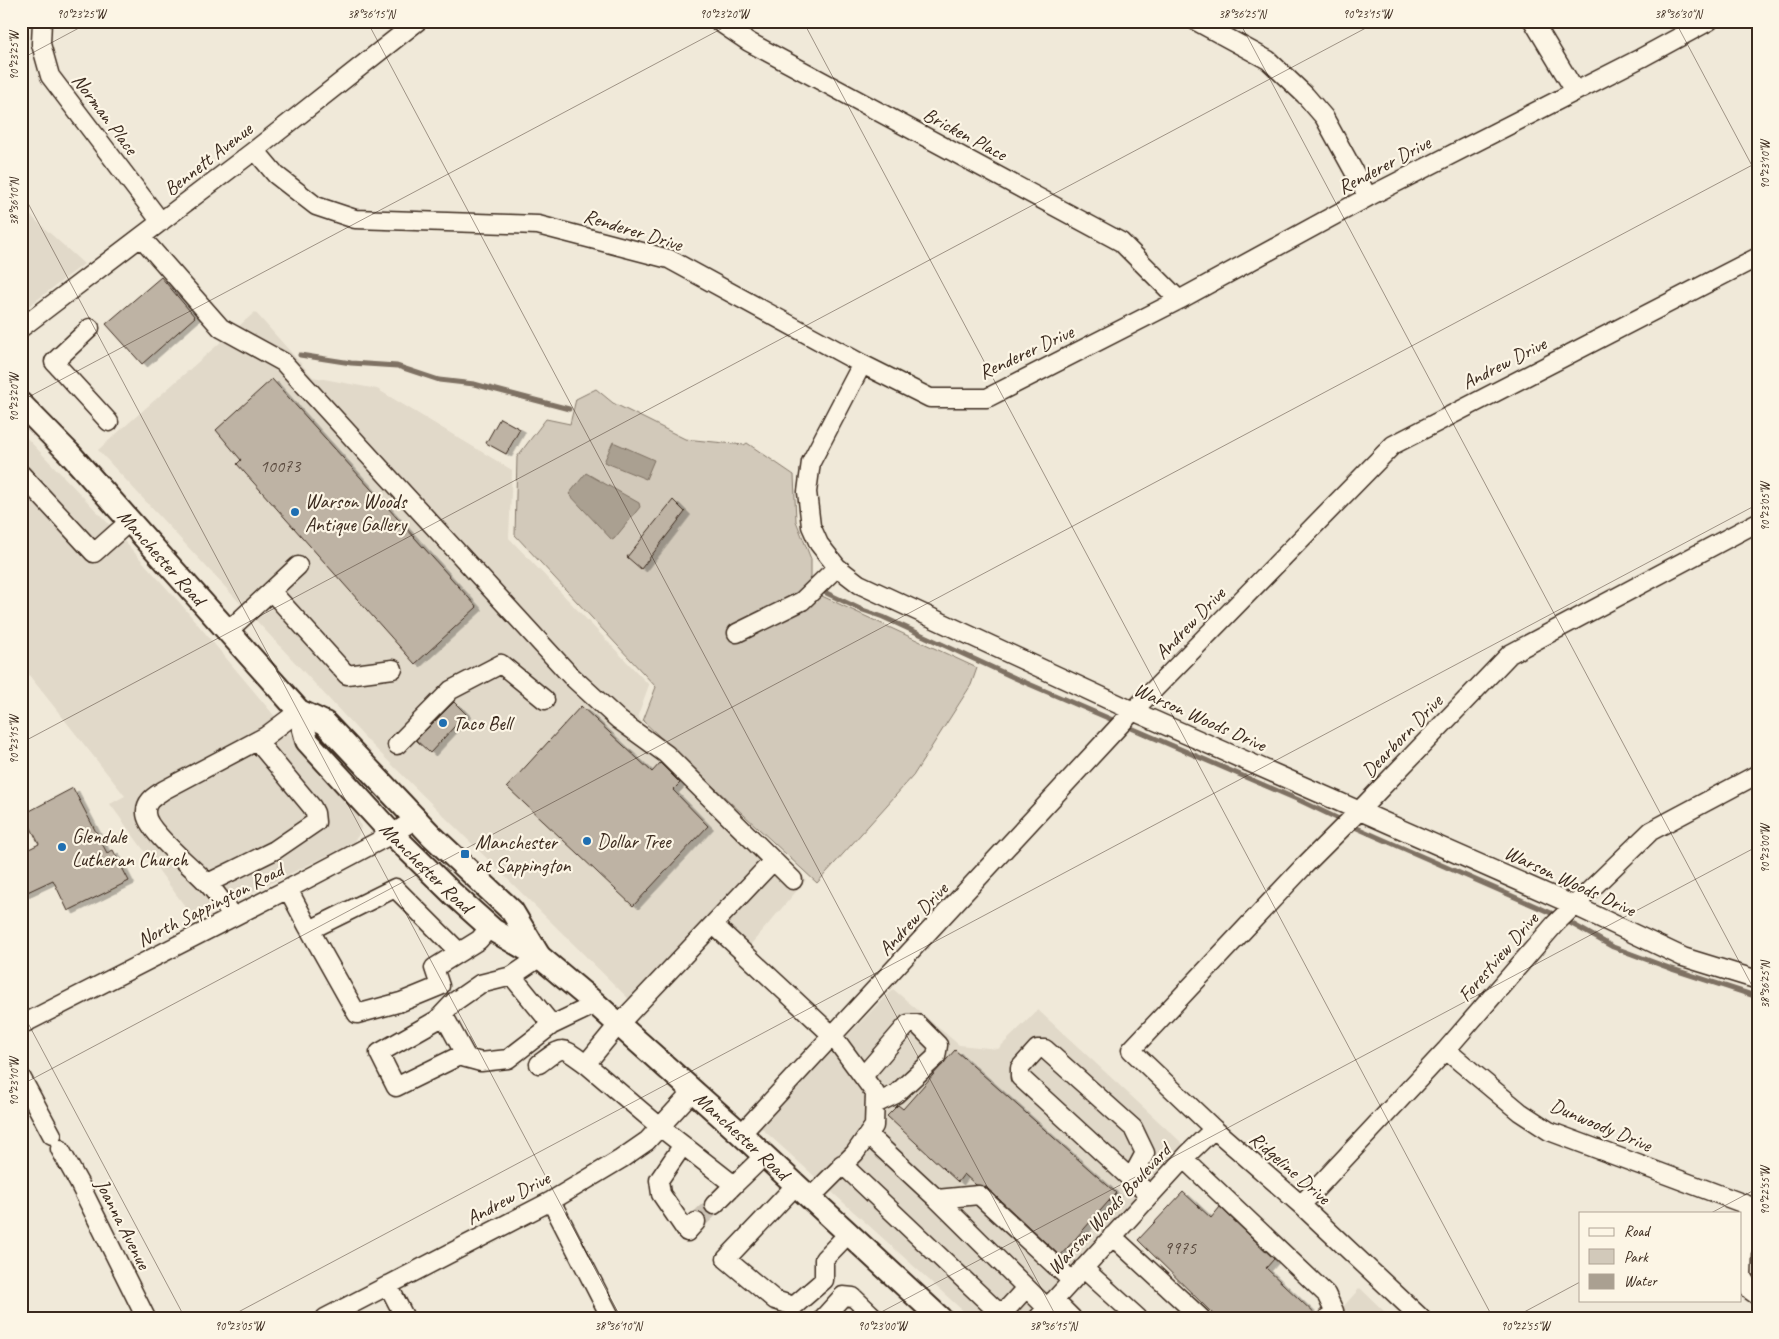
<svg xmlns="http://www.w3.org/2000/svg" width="1779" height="1339" font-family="Caveat,sans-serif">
	<defs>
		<filter id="shadow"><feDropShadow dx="5.5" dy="3" stdDeviation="0" flood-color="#0004"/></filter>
	</defs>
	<rect width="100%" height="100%" fill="#f0e9d9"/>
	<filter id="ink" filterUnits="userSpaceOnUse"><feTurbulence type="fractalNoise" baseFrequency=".02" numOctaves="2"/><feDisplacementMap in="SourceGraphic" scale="10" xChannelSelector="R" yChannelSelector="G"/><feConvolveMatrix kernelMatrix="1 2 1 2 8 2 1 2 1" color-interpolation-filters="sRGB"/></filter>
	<g filter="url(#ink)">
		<!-- built -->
		<path fill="#e1d9c9" d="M21 207 84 264 21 312Z
			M255 312 313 377 377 389 512 470 509 538 649 685 638 715 642 724 806 880 739 958 715 936 641 1011 368 741 98 450Z
			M21 432 106 521 180 603 292 737 354 806 361 827 358 836 351 844 195 920 110 804 125 796 25 670 21 672Z
			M893 989 959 1045 998 1049 1038 1010 1196 1156 1046 1318H971L759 1126Z
			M1360 1288 1391 1318H1333Z"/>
		<!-- green -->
		<path fill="#d2c9ba" stroke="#867a6c" d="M596 389 613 403 685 439 744 445 747 443 794 475 796 521 811 559V578L822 596 977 668 971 685 913 776 817 883 643 721 656 687 515 535 517 457 546 419 570 424 576 399Z"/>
		<!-- water -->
		<path fill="#aaa091" stroke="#7e7163" d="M613 442 654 460 646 479 604 462Z
			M586 473 639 503 640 507 614 539 612 540 569 494Z"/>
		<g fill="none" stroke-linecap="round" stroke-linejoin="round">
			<!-- stream -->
			<path stroke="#7e7163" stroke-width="5" d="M300 355 351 363 397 366 439 380 474 384 569 409
				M818 589 860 609 883 617 1015 678 1301 801 1343 821
				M1350 825 1558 916
				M1565 920 1613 947 1672 969 1758 997"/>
		</g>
		<!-- building -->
		<path fill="#beb3a4" stroke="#3b2a1e" filter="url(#shadow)" d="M161 277 195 317 142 364 106 324Z
			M272 379 477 607 415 664 237 464 241 460 216 430Z
			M500 418 520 429 506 454 486 443Z
			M673 500 685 512 641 569 627 557Z
			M454 702 466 714 430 753 416 740Z
			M581 706 652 772 660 763 680 783 673 790 708 826 633 906 507 787Z
			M73 788 107 853 113 850 129 881 68 911 53 880 21 895V853L39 844 24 814Z
			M955 1050 1116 1193 1060 1256 986 1187 976 1185 964 1174 958 1182 887 1116 898 1105 903 1109Z
			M1183 1192 1211 1218 1220 1207 1274 1259 1266 1268 1317 1316V1318H1217L1138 1240Z"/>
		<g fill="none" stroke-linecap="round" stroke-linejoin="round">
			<!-- minor-tunnel -->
			<path stroke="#ccc3b4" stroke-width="18" stroke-dasharray="18 9" stroke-linecap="butt" d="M696 1222 714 1205"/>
			<defs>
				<path id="minor" d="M42 21 41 44 50 76 161 222
					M718 21 749 42 1121 242 1179 300
					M1196 21 1268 60 1305 95 1324 117 1368 197
					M1533 21 1575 91
					M255 150 276 175 316 206 355 219 538 225 669 259 862 364 930 398H987L1179 300 1368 197 1641 58 1709 21
					M141 237 221 328 283 362 570 675 619 720 666 754 793 880
					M21 328 255 150 418 21
					M90 328 54 362 109 422
					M862 364 811 462 807 492 811 526 819 544 837 567 859 584 1133 711 1573 905 1683 957 1758 980
					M21 474 94 553 130 521
					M271 591 347 675 393 669
					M227 632 298 566
					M737 633 802 601 837 567
					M397 745 451 690 501 664 545 700
					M208 883 275 850 316 822 315 813 312 807 257 741
					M288 889 307 925 357 1014 401 1002 440 986 434 968 479 940 490 927
					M233 917C225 906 217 893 207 883 194 868 146 831 146 813 145 801 155 796 164 790L266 736 299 711
					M714 925 833 1036 875 1093 874 1126 855 1153 810 1198
					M310 930 395 888 459 952
					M540 957 512 976 480 984 454 1002 437 1020 379 1053 396 1087 459 1056 481 1062 508 1059 552 1025 596 1004
					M512 976 552 1025
					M443 1014 467 1058
					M21 1025 288 889 392 834 416 819
					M1446 1050 1520 1112 1549 1131 1758 1209
					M539 1064C565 1045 560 1046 586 1064L618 1025 773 861
					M586 1064 660 1127 734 1185 764 1156
					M864 1075 908 1024H917L938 1045 936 1057 896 1094 875 1104
					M21 1077 52 1135
					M741 1134 1133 711 1393 445 1758 257
					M868 1135 937 1199 1047 1308
					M683 1145 659 1180 661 1194 687 1232 696 1222
					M60 1149 80 1185 146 1318
					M1184 1159 1326 1294 1334 1311 1327 1318
					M842 1164 996 1310H1006L1026 1288
					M1131 1179 1145 1153 1133 1128 1045 1049H1037L1020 1068V1077L1131 1179 1151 1195
					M796 1185 726 1259 775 1300 794 1306 824 1280V1259L849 1233
					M937 1199 979 1195 1072 1281
					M551 1201 611 1318
					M714 1205 734 1185
					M1301 1205 1446 1050 1555 924 1651 831 1758 774
					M1747 1205 1743 1248 1742 1277 1751 1291 1758 1296
					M1112 1236 1201 1318
					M1083 1268 1138 1318
					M388 1285 405 1318
					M1054 1300 1072 1318
					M325 1318 551 1201 621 1159 647 1141 693 1091
					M823 1318 843 1296 853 1297 875 1318
					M1038 1318 1188 1154 1214 1129
					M1421 1318 1301 1205 1214 1129 1131 1050 1304 866 1359 811 1510 654 1758 522"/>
				<g id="major">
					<path id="s1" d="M21 404 70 454 299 711 325 723 432 836 512 911 539 956"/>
					<path id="s2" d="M299 711 307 741 392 834 453 894 493 930 540 957 596 1004 741 1134 940 1318"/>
				</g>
			</defs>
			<!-- minor casing -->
			<use href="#minor" stroke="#3b2a1e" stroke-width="21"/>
			<!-- major casing -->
			<use href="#major" stroke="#3b2a1e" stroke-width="26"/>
			<!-- minor -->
			<use href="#minor" stroke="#fcf5e5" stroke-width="18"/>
			<!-- major -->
			<use href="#major" stroke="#fcf5e5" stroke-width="22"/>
		</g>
	</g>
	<!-- ticks -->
	<path fill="none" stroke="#3b2a1e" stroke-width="1" stroke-opacity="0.45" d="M367 21 1057 1318M803 21 1493 1318M1239 21 1758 997M1675 21 1758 177M21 59 92 21M21 190 621 1318M21 401 736 21M21 743 1379 21M21 1010 185 1318M21 1085 1758 162M1711 1213 1758 1188M227 1318 1758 504M870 1318 1758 846M1513 1318 1580 1282"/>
	<!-- markers -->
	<g fill="#1f6fb2" stroke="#fcf5e5" stroke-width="2">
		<circle cx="295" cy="512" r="5"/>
		<circle cx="443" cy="723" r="5"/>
		<circle cx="587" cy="841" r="5"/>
		<circle cx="62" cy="847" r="5"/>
		<rect x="460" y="849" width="10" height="10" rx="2.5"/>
	</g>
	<g text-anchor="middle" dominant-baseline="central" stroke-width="4.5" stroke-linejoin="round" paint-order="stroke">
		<!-- number labels -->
		<g font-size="18" fill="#5c4c40">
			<text x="280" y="466">10073</text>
			<text x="1180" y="1248">9975</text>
		</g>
		<!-- street labels -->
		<g font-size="20" fill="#3b2a1e" stroke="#fcf5e5">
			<text transform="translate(105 114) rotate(53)">Norman Place</text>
			<text transform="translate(965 134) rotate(28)">Bricken Place</text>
			<text transform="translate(208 159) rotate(-38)">Bennett Avenue</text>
			<text transform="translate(1384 165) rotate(-28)">Renderer Drive</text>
			<text transform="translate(633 230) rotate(17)">Renderer Drive</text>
			<text transform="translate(1026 352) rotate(-25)">Renderer Drive</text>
			<text transform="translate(1504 363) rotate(-27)">Andrew Drive</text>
			<text stroke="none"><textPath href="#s1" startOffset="208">Manchester Road</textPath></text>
			<text transform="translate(1190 623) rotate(-46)">Andrew Drive</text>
			<text transform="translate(1200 717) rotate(24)">Warson Woods Drive</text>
			<text transform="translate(1402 736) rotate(-46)">Dearborn Drive</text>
			<text stroke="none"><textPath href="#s2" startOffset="205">Manchester Road</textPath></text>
			<text transform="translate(1570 881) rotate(25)">Warson Woods Drive</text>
			<text transform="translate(210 905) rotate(-27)">North Sappington Road</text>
			<text transform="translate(913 919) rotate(-47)">Andrew Drive</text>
			<text transform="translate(1498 957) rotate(-49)">Forestview Drive</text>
			<text transform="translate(1601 1125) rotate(23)">Dunwoody Drive</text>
			<text stroke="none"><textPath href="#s2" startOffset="620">Manchester Road</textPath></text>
			<text transform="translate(1290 1168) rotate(41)">Ridgeline Drive</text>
			<text transform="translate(508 1198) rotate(-28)">Andrew Drive</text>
			<text transform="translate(1109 1209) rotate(-47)">Warson Woods Boulevard</text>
			<text transform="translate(123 1224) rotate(63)">Joanna Avenue</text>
		</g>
		<!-- poi labels -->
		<g font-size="20" fill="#3b2a1e" stroke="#fcf5e5" text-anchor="start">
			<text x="305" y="501">Warson Woods<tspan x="305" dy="23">Antique Gallery</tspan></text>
			<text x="453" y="723">Taco Bell</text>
			<text x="72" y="836">Glendale<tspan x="72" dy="23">Lutheran Church</tspan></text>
			<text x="597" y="841">Dollar Tree</text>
			<text x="475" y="842">Manchester<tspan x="475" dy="23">at Sappington</tspan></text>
		</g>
	</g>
	<!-- margin -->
	<rect width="1779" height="1339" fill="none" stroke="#fcf5e5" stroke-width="55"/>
	<!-- legend -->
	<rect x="1579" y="1212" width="162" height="90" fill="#fcf5e5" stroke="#afa495"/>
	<rect x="1589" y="1228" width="25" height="8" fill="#fcf5e5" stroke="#afa495"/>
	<text x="1624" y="1236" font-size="15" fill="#3b2a1e">Road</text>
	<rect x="1589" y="1249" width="25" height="15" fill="#d2c9ba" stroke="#afa495"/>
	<text x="1624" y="1262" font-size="15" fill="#3b2a1e">Park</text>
	<rect x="1589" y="1274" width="25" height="15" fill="#aaa091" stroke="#afa495"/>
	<text x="1624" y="1286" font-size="15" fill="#3b2a1e">Water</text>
	<rect x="28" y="28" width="1724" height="1284" fill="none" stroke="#3b2a1e" stroke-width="2"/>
	<g font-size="12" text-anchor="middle" fill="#3b2a1e">
		<text x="81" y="18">90°23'25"W</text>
		<text x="371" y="18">38°36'15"N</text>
		<text x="724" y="18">90°23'20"W</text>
		<text x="1242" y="18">38°36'25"N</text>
		<text x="1367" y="18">90°23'15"W</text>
		<text x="1678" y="18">38°36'30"N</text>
		<text transform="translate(14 56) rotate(-90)" y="4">90°23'25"W</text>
		<text transform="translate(1765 165) rotate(-90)" y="4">90°23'10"W</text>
		<text transform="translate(14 202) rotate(-90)" y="4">38°36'10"N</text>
		<text transform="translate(14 398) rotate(-90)" y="4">90°23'20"W</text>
		<text transform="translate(1765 507) rotate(-90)" y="4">90°23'05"W</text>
		<text transform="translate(14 740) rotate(-90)" y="4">90°23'15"W</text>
		<text transform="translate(1765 849) rotate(-90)" y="4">90°23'00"W</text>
		<text transform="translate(1765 985) rotate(-90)" y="4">38°36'25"N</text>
		<text transform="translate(14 1082) rotate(-90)" y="4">90°23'10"W</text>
		<text transform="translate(1765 1191) rotate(-90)" y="4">90°22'55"W</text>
		<text x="239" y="1330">90°23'05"W</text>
		<text x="618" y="1330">38°36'10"N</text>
		<text x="882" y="1330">90°23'00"W</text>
		<text x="1053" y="1330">38°36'15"N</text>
		<text x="1525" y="1330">90°22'55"W</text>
	</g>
</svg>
